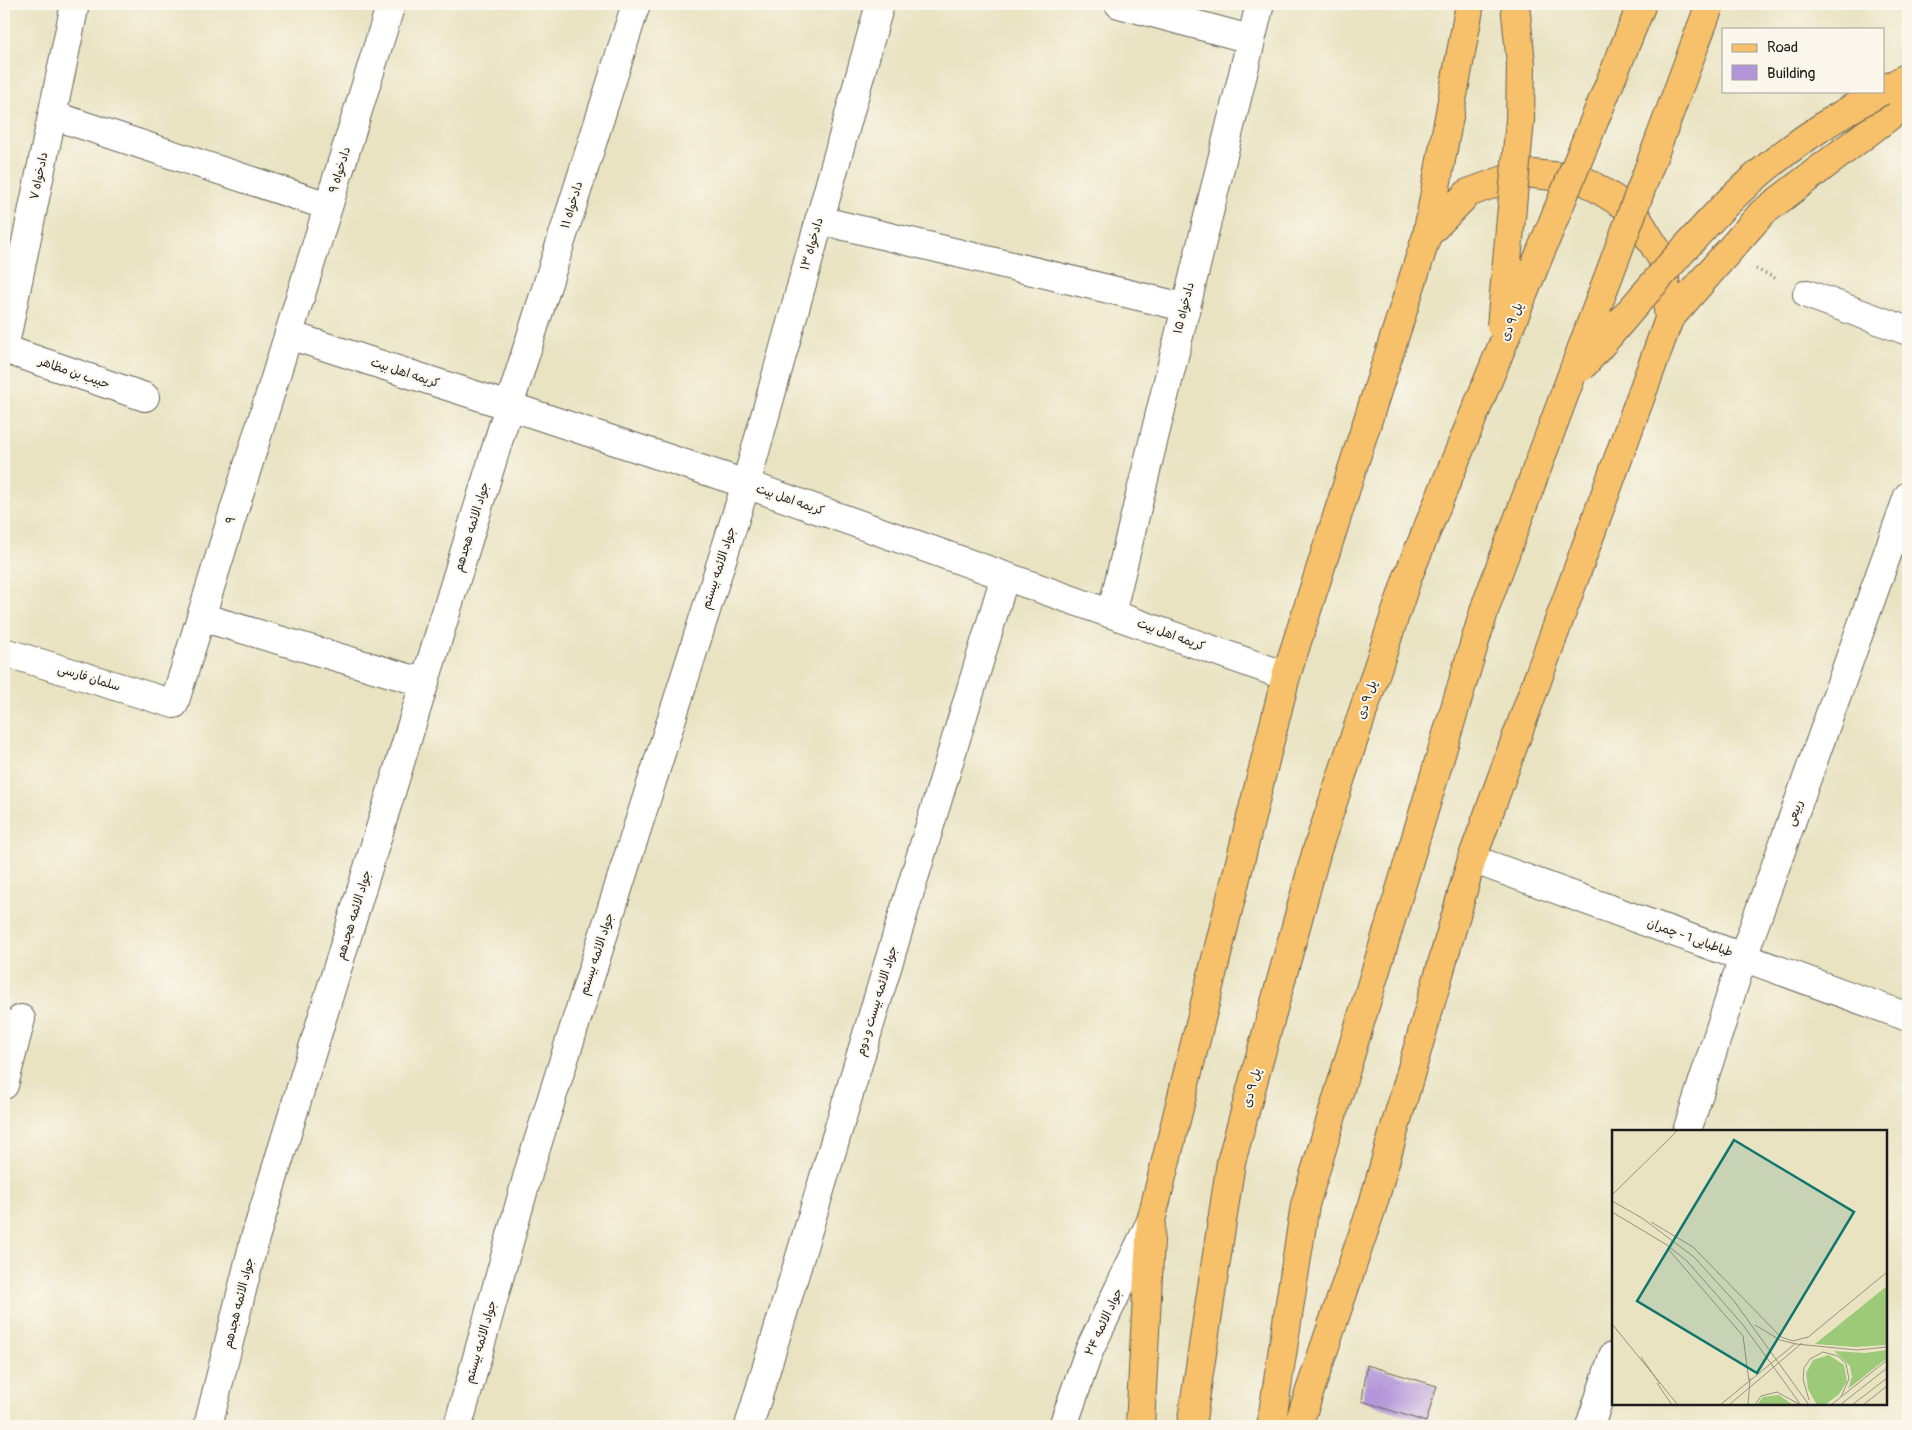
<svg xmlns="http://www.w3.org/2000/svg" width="1912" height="1430" font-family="Pangolin,'Playpen Sans Arabic',sans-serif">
	<rect width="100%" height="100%" fill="#fbf7ec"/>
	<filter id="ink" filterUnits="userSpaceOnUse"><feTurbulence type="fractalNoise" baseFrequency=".02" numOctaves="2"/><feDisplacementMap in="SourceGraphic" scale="10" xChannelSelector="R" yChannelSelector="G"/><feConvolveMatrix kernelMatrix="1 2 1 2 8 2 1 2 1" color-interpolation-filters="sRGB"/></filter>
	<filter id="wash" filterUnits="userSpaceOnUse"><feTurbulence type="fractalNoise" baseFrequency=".0096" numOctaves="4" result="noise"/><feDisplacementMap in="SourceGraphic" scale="20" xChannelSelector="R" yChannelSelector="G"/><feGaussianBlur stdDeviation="1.12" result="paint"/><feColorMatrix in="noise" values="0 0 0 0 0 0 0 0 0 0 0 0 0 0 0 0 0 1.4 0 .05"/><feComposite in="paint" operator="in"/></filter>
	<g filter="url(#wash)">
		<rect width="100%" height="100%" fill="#e9e3c2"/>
		<g id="blocks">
			<!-- building -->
			<path fill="#b395d9" d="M1367 1365 1437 1386 1426 1422 1362 1401Z"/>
		</g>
	</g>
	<g filter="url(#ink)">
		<use href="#blocks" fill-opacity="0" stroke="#646256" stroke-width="1"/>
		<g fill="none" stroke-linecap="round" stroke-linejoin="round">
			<defs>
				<path id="minor" d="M1119 4 1250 39
					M52 115 328 206
					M819 220 1184 307
					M1807 294 1908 331
					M289 335 509 406 746 484 1286 676
					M4 349 75 4
					M4 349 145 397
					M1111 614 1260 4
					M201 617 425 683
					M4 652 174 704 391 4
					M1472 859 1908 1017
					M4 1085 21 1019
					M1687 1131 1743 957 1908 496
					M208 1426 255 1238 509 406 636 4
					M458 1426 530 1167 746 484 880 4
					M749 1426 1005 576
					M1063 1426 1089 1351 1151 1221
					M1590 1426 1613 1356"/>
				<path id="major" d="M1883 90 1908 77
					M1427 235 1468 193 1523 173 1582 179 1632 210 1663 260 1669 319
					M1140 1426 1151 1221 1286 676 1427 235 1470 4
					M1191 1426 1231 1162 1317 850 1408 576
					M1271 1426 1305 1205 1486 605
					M1298 1426 1373 1204 1472 859 1669 319 1762 213 1908 102"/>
			</defs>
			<!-- minor casing -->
			<use href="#minor" stroke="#646256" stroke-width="30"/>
			<!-- major casing -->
			<use href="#major" stroke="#646256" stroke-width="30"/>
			<!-- path -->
			<path stroke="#646256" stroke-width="3" stroke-dasharray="1 4" stroke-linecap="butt" d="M1756 269 1777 279"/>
			<!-- minor -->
			<use href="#minor" stroke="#fff" stroke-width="28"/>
			<!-- major -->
			<use href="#major" stroke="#f7c06b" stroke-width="28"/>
			<defs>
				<path id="major-bridge" d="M1501 326 1520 120 1521 64 1515 4
					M1581 368C1629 313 1676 255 1728 202 1772 158 1827 121 1882 91
					M1408 576 1642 4
					M1486 605 1710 4"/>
			</defs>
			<!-- major-bridge casing -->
			<use href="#major-bridge" stroke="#646256" stroke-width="30" stroke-linecap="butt"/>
			<!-- major-bridge -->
			<use href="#major-bridge" stroke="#f7c06b" stroke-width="28"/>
		</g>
	</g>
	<g text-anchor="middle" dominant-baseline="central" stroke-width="4" stroke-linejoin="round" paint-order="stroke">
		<!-- street labels -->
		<g font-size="12" fill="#1c1c1c" stroke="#fbf7ec">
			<text transform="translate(340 170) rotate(-73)">دادخواه ۹</text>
			<text transform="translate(39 176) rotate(-78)">دادخواه ۷</text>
			<text transform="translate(572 205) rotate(-73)">دادخواه ۱۱</text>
			<text transform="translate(812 244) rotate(-74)">دادخواه ۱۳</text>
			<text transform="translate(1184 308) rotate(-76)">دادخواه ۱۵</text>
			<text transform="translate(1512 322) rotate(-68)">پل ۹ دی</text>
			<text transform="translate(74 373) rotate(19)">حبیب بن مظاهر</text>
			<text transform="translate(405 373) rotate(18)">کریمه اهل بیت</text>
			<text transform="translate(790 500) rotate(19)">کریمه اهل بیت</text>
			<text transform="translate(231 520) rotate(-73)">۹</text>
			<text transform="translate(472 527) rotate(-73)">جواد الائمه هجدهم</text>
			<text transform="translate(719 568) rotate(-72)">جواد الائمه بیستم</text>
			<text transform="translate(1171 635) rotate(20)">کریمه اهل بیت</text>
			<text transform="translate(89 678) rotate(17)">سلمان فارسی</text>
			<text transform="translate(1367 700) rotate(-72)">پل ۹ دی</text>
			<text transform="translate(1795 813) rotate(-70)">ربیعی</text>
			<text transform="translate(354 915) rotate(-73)">جواد الائمه هجدهم</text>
			<text transform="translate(1690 938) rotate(20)">طباطبایی 1 - چمران</text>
			<text transform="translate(597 954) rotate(-72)">جواد الائمه بیستم</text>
			<text transform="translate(877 1001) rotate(-73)">جواد الائمه بیست و دوم</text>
			<text transform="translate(1252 1088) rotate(-75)">پل ۹ دی</text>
			<text transform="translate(239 1303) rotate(-76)">جواد الائمه هجدهم</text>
			<text transform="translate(1104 1322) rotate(-65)">جواد الائمه ۲۴</text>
			<text transform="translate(481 1342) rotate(-74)">جواد الائمه بیستم</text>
		</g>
	</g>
	<!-- overview -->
	<g transform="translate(1612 1130)">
		<rect width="275" height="275" fill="#e9e3c2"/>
		<path d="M275 220V228L236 259 240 247 238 236 222 221 253 223ZM217 225 232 235 235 252 227 264 213 275H205L196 259 194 243 201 230ZM167 265 181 275H145L151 267Z" fill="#9cca78"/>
		<path d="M275 156V215L243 217 203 214Z" fill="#9cca78"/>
		<path fill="none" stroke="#979380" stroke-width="1" d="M0 65 66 0M0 71 30 88 82 127 122 171 197 275M0 82 55 115 75 131 131 195 189 275M39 92 81 117 169 207 181 211 196 207M57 120 131 206 137 251M0 194 66 275M143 195 168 210 184 214 245 220 275 217M195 208 275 142M29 227 48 254M45 253 60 275M197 270 191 249 192 238 198 229 211 222 226 226 234 234 237 249 229 267M108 275 184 213M117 275 190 213M136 275 138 248M143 275 149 266 165 262 187 274M219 275 275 230M228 275 275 238M240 275 275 248M251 275 275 256"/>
		<path fill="#0f766e" fill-opacity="0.15" stroke="#0f766e" stroke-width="2.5" d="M122 10 242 82 145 243 25 171Z"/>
		<rect width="275" height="275" fill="none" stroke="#1c1c1c" stroke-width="2.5"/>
	</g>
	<!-- margin -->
	<rect width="1912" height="1430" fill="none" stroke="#fbf7ec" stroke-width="20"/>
	<!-- legend -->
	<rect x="1722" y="28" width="162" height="65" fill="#fbf7ec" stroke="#a29f99"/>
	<rect x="1732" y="44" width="25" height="8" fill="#f7c06b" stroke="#a29f99"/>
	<text x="1767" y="52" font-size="15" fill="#1c1c1c">Road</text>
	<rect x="1732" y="65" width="25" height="15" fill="#b395d9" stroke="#a29f99"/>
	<text x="1767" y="78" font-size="15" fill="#1c1c1c">Building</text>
</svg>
